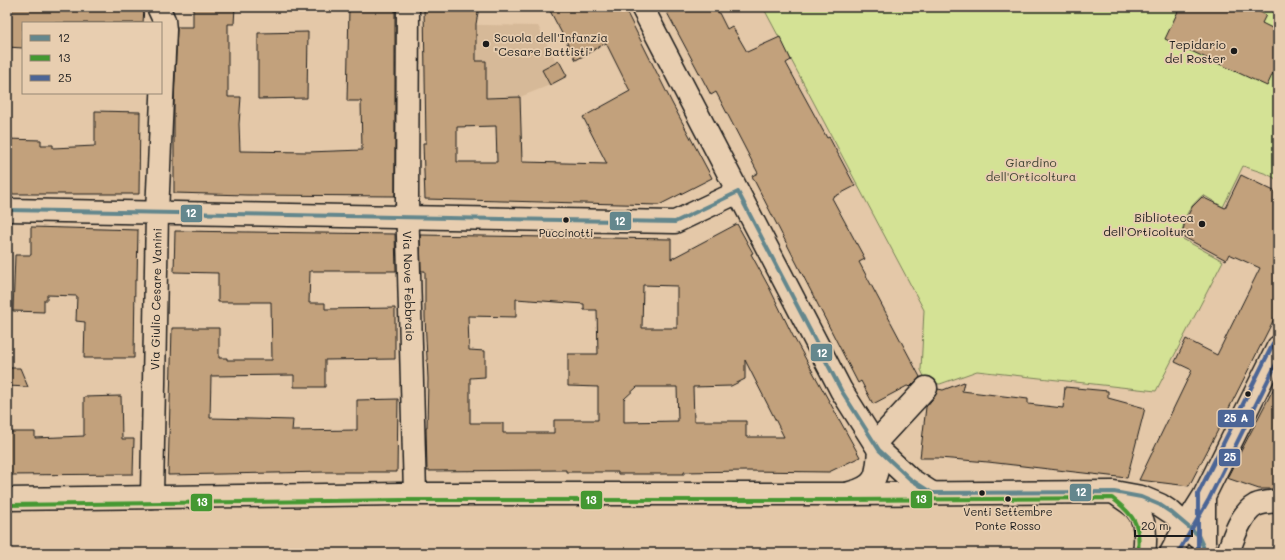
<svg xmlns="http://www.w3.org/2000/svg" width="1285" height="560" font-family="Mali,sans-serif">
	<rect width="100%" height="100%" fill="#e4c8a8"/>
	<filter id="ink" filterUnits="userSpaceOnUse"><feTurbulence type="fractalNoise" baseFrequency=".025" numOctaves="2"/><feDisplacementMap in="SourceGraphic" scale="8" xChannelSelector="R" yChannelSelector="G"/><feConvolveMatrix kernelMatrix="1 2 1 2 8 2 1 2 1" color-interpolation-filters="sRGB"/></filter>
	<g filter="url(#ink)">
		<!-- built -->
		<path fill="#d6b998" d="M425 24 538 26 556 62 542 70 550 85 520 97 425 98Z"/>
		<!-- green -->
		<path fill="#d4e295" stroke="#787f58" d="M763 7H1278V180L1267 174 1243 166 1223 207 1203 195C1186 210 1185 216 1181 238L1223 261 1156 391 977 371 940 384 927 383 921 370 924 310Z"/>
		<!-- building -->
		<path fill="#c2a17c" stroke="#1c1c1c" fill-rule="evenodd" d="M7 7H144L143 23H23V48L7 47Z
			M193 7H235L234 24H228V97H241L239 124 240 151 308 152 362 150 361 101H347L349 7H395V196L246 195 174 193V105L177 27H193Z
			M424 7H479L476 24V61H486V98L520 97 522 162 607 164 583 117 630 91 606 43 576 60 548 7H624L672 103 712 178 659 205 425 199 423 143H426ZM496 126 497 162H457V127Z
			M664 7H716L727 29 732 26 747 52 780 37 791 60 786 63 827 138 829 137 855 186 832 198 865 259 859 262 920 377 910 387 907 386 873 404 861 381 858 383 752 176 758 173 716 92 711 95Z
			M1180 7H1250L1266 15 1262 23 1278 31V62L1267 86 1165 39Z
			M308 32 307 98 258 99V33Z
			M559 61 567 76 550 85 542 70Z
			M95 111 140 112 139 194H7V139L41 140V145H53V148L95 146Z
			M1241 175 1278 193V311L1215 436 1189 486 1139 480 1192 370 1175 362 1186 339 1217 355 1260 268 1229 254 1226 260 1182 236 1185 221 1192 207 1202 197 1225 208Z
			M737 224 753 253 751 254 770 289 793 336 860 457 829 472 746 471 684 472V474H618V472H566V470L427 471 426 427H427L428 379 425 317V271H421L420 235 671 239V259ZM643 285 677 286V328H642ZM516 299 584 304V310H597L598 354H568V386L598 387V420H554V433H503V423H470V378L485 377V351L469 350 468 316 516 317ZM745 360 774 417 784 437H746V421H694L693 387 731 386 745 379ZM637 387H677L678 421 624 422V399Z
			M31 227 138 230 137 280H135L134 358H84L85 322 76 321 77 296 47 295V300H44V312L13 311 15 255H31Z
			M175 231 395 234 396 271H310L309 303H325V309L395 308V359L325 360V387H294V375L211 376 210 418 293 420 292 431 357 430V400L398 399 397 472H326L168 475 172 328H219V358H227V360H272L271 302H218V273L174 272Z
			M7 368H20L28 387 7 386Z
			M1278 380V489H1259L1227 478Z
			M964 382 962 391 1028 399V404L1063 408 1065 387 1108 391V398L1145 408 1127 478 988 462 939 458H920L926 407 935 396 938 389 943 390Z
			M121 396 122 439H134L133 474 7 475V432H35V438L84 436V397Z"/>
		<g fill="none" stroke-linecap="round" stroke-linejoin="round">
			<defs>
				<g id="minor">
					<path id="s1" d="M408 7 407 200 415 493"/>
					<path d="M642 7 841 390 879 450 910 479 932 493"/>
					<path d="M7 210 675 222 738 192"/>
					<path d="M875 443 926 388"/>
					<path d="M850 493C878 486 877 475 879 450"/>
					<path d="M1115 493C1121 498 1129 502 1135 508 1146 519 1146 539 1144 553"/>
					<path id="s2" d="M152 497 157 213 165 30 164 20 158 7"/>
					<path d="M7 499 401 494H848L1114 492 1141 497 1160 505 1172 513 1199 538"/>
					<path d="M1228 553C1233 538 1241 513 1256 505 1263 502 1271 502 1278 501"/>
				</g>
				<path id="major" d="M1171 553 1186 525 1204 496 1278 347
					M1204 553V497"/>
			</defs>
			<!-- minor casing -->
			<use href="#minor" stroke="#1c1c1c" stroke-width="25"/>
			<!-- major casing -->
			<use href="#major" stroke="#1c1c1c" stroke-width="25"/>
			<!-- minor -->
			<use href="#minor" stroke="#e8ceb0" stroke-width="22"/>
			<!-- major -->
			<use href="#major" stroke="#e8ceb0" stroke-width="22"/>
			<defs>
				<path id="bus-1" d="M738 192 841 390 879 450 910 479 932 493
					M7 210 675 222 738 192
					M932 493 1114 492 1141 497 1160 505 1172 513 1198 535 1203 546 1204 553"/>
				<path id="bus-2" d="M7 505 401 500H848L1112 498C1134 515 1141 525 1138 552"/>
				<path id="bus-3" d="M1178 553 1209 499 1278 360"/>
				<path id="bus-4" d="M1198 553V494L1273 344"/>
			</defs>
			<!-- bus-1 casing -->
			<use href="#bus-1" stroke="#e8ceb0" stroke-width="7"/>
			<!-- bus-2 casing -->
			<use href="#bus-2" stroke="#e8ceb0" stroke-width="7"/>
			<!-- bus-3 casing -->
			<use href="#bus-3" stroke="#e8ceb0" stroke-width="7"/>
			<!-- bus-4 casing -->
			<use href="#bus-4" stroke="#e8ceb0" stroke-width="7"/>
			<!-- bus-1 -->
			<use href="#bus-1" stroke="#64878d" stroke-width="4"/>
			<!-- bus-2 -->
			<use href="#bus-2" stroke="#449832" stroke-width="4"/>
			<!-- bus-3 -->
			<use href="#bus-3" stroke="#4c6596" stroke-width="4"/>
			<!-- bus-4 -->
			<use href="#bus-4" stroke="#4c6596" stroke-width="4"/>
		</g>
	</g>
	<!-- markers -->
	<g fill="#1c1c1c" stroke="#e8ceb0" stroke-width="1.5">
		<circle cx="486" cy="44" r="4"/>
		<circle cx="1234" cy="51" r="4"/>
		<circle cx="566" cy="220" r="3.5"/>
		<circle cx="1202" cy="224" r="4"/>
		<circle cx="1248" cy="394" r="3.5"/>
		<circle cx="982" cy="493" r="3.5"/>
		<circle cx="1008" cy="499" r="3.5"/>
	</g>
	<g text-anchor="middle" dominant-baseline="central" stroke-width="3.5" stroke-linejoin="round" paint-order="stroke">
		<!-- bus labels -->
		<g font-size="11" fill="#1c1c1c" stroke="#e8ceb0">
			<text x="566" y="232">Puccinotti</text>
			<text x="1008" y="511">Venti Settembre<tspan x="1008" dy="14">Ponte Rosso</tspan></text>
		</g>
		<!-- poi labels -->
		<g font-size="12" fill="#1c1c1c" stroke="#e8ceb0" text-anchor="end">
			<text x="494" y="37" text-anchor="start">Scuola dell'Infanzia<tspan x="494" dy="14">"Cesare Battisti"</tspan></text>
			<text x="1226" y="44">Tepidario<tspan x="1226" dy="14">del Roster</tspan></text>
			<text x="1194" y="217">Biblioteca<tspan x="1194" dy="14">dell'Orticoltura</tspan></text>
		</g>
		<!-- park labels -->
		<g font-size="12" fill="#414434" stroke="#e8ceb0">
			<text x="1031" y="162">Giardino<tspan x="1031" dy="14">dell'Orticoltura</tspan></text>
		</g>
		<!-- street labels -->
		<g font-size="12" fill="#1c1c1c" stroke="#e8ceb0">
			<text stroke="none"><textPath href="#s1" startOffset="279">Via Nove Febbraio</textPath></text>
			<text stroke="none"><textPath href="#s2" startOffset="198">Via Giulio Cesare Vanini</textPath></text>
		</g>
	</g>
	<g stroke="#e8ceb0" stroke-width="1.5">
		<rect x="180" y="204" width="23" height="19" rx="4" fill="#64878d"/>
		<rect x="609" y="211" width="23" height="20" rx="4" fill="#64878d"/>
		<rect x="810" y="343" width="23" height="19" rx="4" fill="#64878d"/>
		<rect x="1217" y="409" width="38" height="19" rx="4" fill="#4c6596"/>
		<rect x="1218" y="448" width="23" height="19" rx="4" fill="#4c6596"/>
		<rect x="1069" y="483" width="23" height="19" rx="4" fill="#64878d"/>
		<rect x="910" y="490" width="23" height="19" rx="4" fill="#449832"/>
		<rect x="580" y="490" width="23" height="20" rx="4" fill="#449832"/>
		<rect x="190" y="493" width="23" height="19" rx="4" fill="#449832"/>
	</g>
	<g font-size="11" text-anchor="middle" font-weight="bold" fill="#fff">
		<text x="191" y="217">12</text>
		<text x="620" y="225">12</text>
		<text x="822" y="357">12</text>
		<text x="1236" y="422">25 A</text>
		<text x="1230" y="461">25</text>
		<text x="1081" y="496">12</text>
		<text x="921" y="503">13</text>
		<text x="591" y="504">13</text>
		<text x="202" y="506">13</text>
	</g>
	<!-- margin -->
	<rect width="1285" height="560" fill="none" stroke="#e8ceb0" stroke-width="24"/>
	<rect x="12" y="12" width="1261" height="536" fill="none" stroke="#1c1c1c" stroke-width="1.5" filter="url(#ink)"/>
	<!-- legend -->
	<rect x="22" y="22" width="140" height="72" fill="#e8ceb0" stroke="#968775"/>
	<rect x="30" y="35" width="20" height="6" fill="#64878d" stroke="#968775"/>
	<text x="58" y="42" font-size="12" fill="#1c1c1c">12</text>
	<rect x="30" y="55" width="20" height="6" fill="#449832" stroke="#968775"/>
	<text x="58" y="62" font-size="12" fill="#1c1c1c">13</text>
	<rect x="30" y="75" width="20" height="6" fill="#4c6596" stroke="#968775"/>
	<text x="58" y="82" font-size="12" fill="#1c1c1c">25</text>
	<!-- scale -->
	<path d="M1135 530v6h57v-6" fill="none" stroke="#1c1c1c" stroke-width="2"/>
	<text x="1141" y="530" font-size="12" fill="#1c1c1c" stroke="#e8ceb0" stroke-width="3" paint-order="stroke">20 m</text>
</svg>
